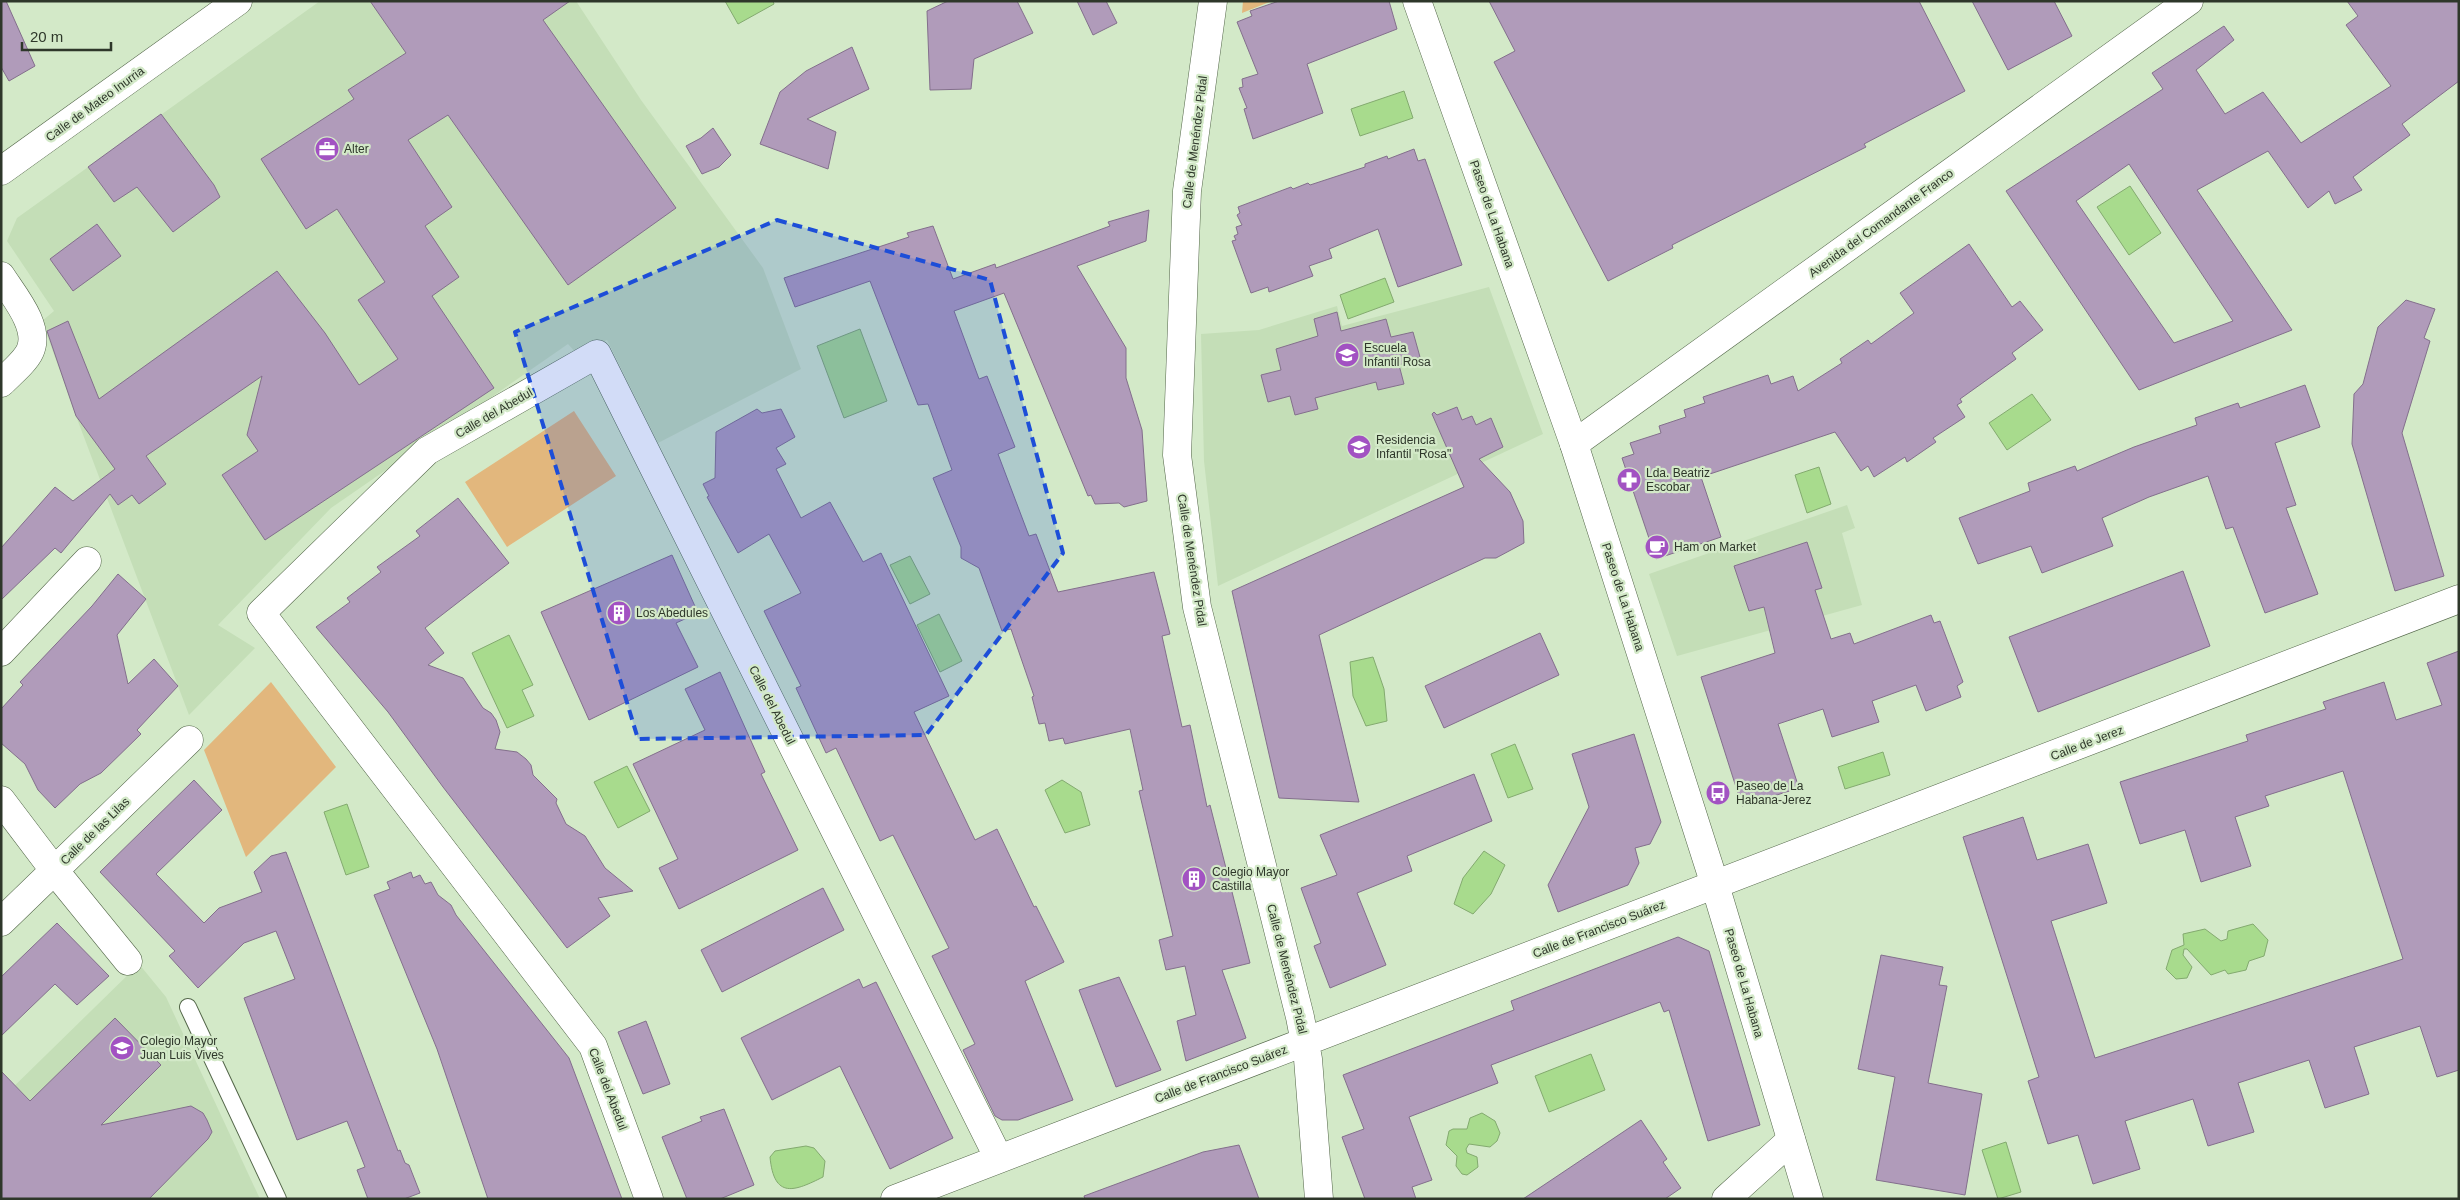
<svg xmlns="http://www.w3.org/2000/svg" width="2460" height="1200" font-family="Helvetica,sans-serif">
	<rect width="100%" height="100%" fill="#d3e9c8"/>
	<!-- built -->
	<path fill="#c4deb7" d="M320 1H576L641 100 763 268 801 369 658 443 607 340 577 354 568 344 331 508 218 625 255 648 189 715 76 416 42 321 54 311 7 241 17 218Z
		M1489 287 1543 434 1218 586 1204 461 1201 334 1259 330 1337 306 1342 326Z
		M1847 505 1855 528 1842 533 1862 605 1677 656 1649 574Z
		M139 964 166 997 260 1199H1V1099Z"/>
	<!-- green -->
	<path fill="#e2b77d" d="M1243 1H1272L1242 13Z
		M574 411 616 476 507 547 465 482Z
		M271 682 336 767 246 857 204 750Z"/>
	<!-- water -->
	<path fill="#a8db8d" stroke="#83aa6f" d="M725 1H773L774 4 738 24Z
		M1404 91 1413 118 1360 136 1351 109Z
		M2130 186 2161 233 2129 255 2097 207Z
		M1385 278 1394 302 1348 319 1340 295Z
		M860 329 887 401 844 418 817 346Z
		M2032 394 2051 420 2007 450 1989 423Z
		M1819 467 1831 504 1807 513 1795 475Z
		M910 556 930 594 910 604 890 565Z
		M939 614 962 661 940 672 917 625Z
		M509 635 533 685 522 690 534 716 507 728 472 653Z
		M1373 657 1384 689 1387 721 1366 726 1353 696 1350 662Z
		M1515 744 1533 789 1508 798 1491 754Z
		M1883 752 1890 775 1845 789 1838 767Z
		M627 766 650 811 618 828 594 782Z
		M1062 780 1081 792 1090 825 1065 833 1045 790Z
		M347 804 369 867 346 875 324 812Z
		M1484 851 1505 865 1491 894 1473 914 1454 904 1463 878Z
		M2253 924 2268 940 2264 956 2249 961 2246 970 2228 974 2225 970 2211 975 2187 949H2184L2183 955 2192 967 2187 978 2176 979 2166 969 2172 950 2184 945 2183 934 2205 929 2221 941 2227 939 2228 931Z
		M1591 1054 1605 1090 1549 1112 1535 1076Z
		M1482 1113 1495 1121 1500 1133 1497 1141 1490 1147 1469 1144 1466 1149 1467 1153 1477 1157 1478 1167 1467 1175 1462 1174 1456 1166 1457 1156 1446 1145 1449 1131 1453 1129H1467L1470 1118Z
		M2006 1142 2021 1192 1998 1199 1982 1150Z
		M806 1146 814 1148 825 1161 823 1177C795 1191 774 1200 770 1157L775 1151Z"/>
	<!-- building -->
	<path fill="#b09bba" stroke="#836f8c" fill-rule="evenodd" d="M1 1H6L35 66 9 81 1 67Z
		M370 1H570L543 20 676 208 568 285 448 115 408 140 452 207 425 226 459 277 432 296 494 388 265 540 222 475 258 451 247 435 262 376 146 456 166 484 139 504 132 495 118 505 110 494 61 553 55 548 1 600V548L55 487 73 501 115 469 76 416 47 331 68 321 99 399 277 271 325 333 359 385 398 359 358 300 385 282 337 209 306 229 261 159 354 99 348 90 406 53Z
		M948 1H1017L1033 33 974 59 971 89 930 90 927 11Z
		M1077 1H1106L1117 23 1093 35Z
		M1279 1H1389L1397 29 1307 64 1323 113 1253 139 1244 109 1247 108 1239 88 1243 87 1242 79 1258 74 1237 22 1252 16 1250 11Z
		M1489 1H1919L1965 91 1864 144 1866 147 1672 245 1673 248 1608 281 1494 62 1515 51Z
		M1972 1H2054L2072 36 2008 70Z
		M2347 1H2459V81L2402 124 2410 135 2353 177 2362 190 2335 204 2329 191 2308 208 2268 151 2197 190 2292 330 2139 390 2006 191 2163 89 2152 73 2224 26 2234 40 2196 70 2225 114 2263 92 2301 143 2391 86 2346 25 2358 16ZM2129 164 2233 321 2174 343 2076 201Z
		M852 47 869 89 807 119 836 132 828 169 760 144 780 92 806 71Z
		M161 114 214 185 220 197 173 232 137 187 114 202 88 167Z
		M713 128 731 155 719 167 702 174 686 146 701 138Z
		M1414 149 1418 161 1425 159 1462 265 1398 287 1378 229 1329 249 1332 258 1309 266 1313 276 1269 292 1268 287 1251 293 1232 241 1236 240 1234 236 1238 234 1236 227 1242 225 1237 215 1240 213 1238 207 1291 187 1293 189 1308 183 1310 185 1365 167V164L1387 156 1388 159Z
		M1149 210 1146 241 1077 266 1126 348V378L1142 430 1147 501 1124 507 1119 503 1095 504 1091 495 1088 496 1004 293 954 311 979 379 987 376 1015 447 998 454 1029 536 1036 534 1058 592 1154 572 1170 634 1162 636 1182 727 1190 725 1207 807 1210 805 1250 963 1222 970 1246 1038 1186 1061 1177 1021 1196 1015 1185 966 1166 970 1159 940 1173 936 1139 791 1143 790 1130 729 1065 744 1063 738 1049 741 1045 723 1039 724 1032 697 1034 696 1011 629 1002 631 979 568 961 558V547L933 478 952 470 928 404 918 405 870 281 795 307 784 278 909 237 907 233 933 226 953 279 995 264 996 268 1110 226 1108 222Z
		M97 224 121 256 73 291 50 259Z
		M1969 244 2012 307 2020 301 2043 330 2012 353 2016 359 1960 399 1962 402 1957 405 1965 417 1933 438 1936 442 1907 462 1905 457 1874 477 1868 466 1861 471 1835 432 1701 477 1721 537 1656 559 1622 458 1634 454 1630 443 1661 433 1659 426 1686 417 1684 410 1705 403 1703 397 1768 375 1771 384 1793 376 1798 391 1842 363 1840 359 1868 340 1871 344 1914 313 1900 293Z
		M2406 300 2435 309 2424 338 2430 341 2402 433 2444 576 2395 591 2352 444 2354 394 2363 384 2378 327Z
		M1337 312 1341 331 1386 319 1391 337 1413 332 1420 357 1399 365 1404 384 1378 390 1376 382 1315 398 1318 409 1295 415 1290 396 1268 402 1261 375 1281 370 1276 349 1318 336 1314 319Z
		M2305 385 2320 427 2275 443 2296 505 2286 508 2318 594 2265 613 2233 527 2226 529 2208 476 2149 497 2102 518 2113 546 2042 573 2031 546 1978 564 1959 518 2030 491 2028 483 2075 466 2077 471 2134 447 2197 425 2195 418 2238 403 2240 408Z
		M1457 407 1462 420 1472 416 1476 425 1491 418 1503 447 1479 459 1510 492 1523 521 1524 543 1496 558H1485L1319 635 1359 802 1279 798 1232 591 1464 487 1432 414 1434 412 1437 415Z
		M757 409 762 413 781 409 795 437 776 448 786 464 776 469 801 518 830 502 863 562 881 553 949 696 914 712 975 840 997 829 1034 907 1036 906 1064 962 1025 981 1073 1100 1018 1120H1002L995 1116 963 1050 975 1044 932 956 949 948 893 835 880 841 836 748 826 753 796 688 801 686 764 611 801 593 769 534 738 553 707 497 709 496 703 484 715 478 716 432Z
		M458 498 509 563 425 628 444 653 428 665 463 678 483 708 491 713 496 720 500 732 495 749 517 752 526 759 531 765 533 775 557 799 556 803 566 824 585 836 605 868 633 891 598 898 610 916 567 948 443 787 388 712 316 627 350 602 347 598 381 572 377 567 420 536 416 531Z
		M1807 542 1822 588 1815 590 1831 639 1850 633 1854 644 1931 615 1934 623 1940 621 1963 682 1957 686 1961 697 1926 711 1916 685 1872 701 1879 722 1832 737 1823 709 1778 724 1799 788 1742 806 1701 677 1775 653 1764 607 1749 611 1734 566Z
		M672 555 698 613 676 623 698 667 589 720 541 612Z
		M2183 571 2210 646 2038 712 2009 637Z
		M118 574 146 599 117 635 128 684 154 659 178 686 137 730 141 734 101 773 80 784 55 808 38 790 25 764 1 743V709L23 685 20 682 92 606Z
		M1540 633 1559 675 1444 728 1425 686Z
		M2459 651V1070L2437 1077 2420 1026 2354 1047 2369 1094 2325 1108 2309 1060 2238 1083 2254 1132 2208 1146 2193 1099 2125 1121 2140 1169 2093 1184 2078 1135 2048 1144 2028 1081 2039 1077 1963 837 2023 817 2037 860 2088 844 2107 903 2051 921 2095 1058 2403 959 2343 771 2265 796 2269 806 2235 817 2251 866 2201 882 2185 830 2140 844 2120 782 2248 741 2246 735 2326 709 2323 702 2384 682 2396 720 2442 705 2427 663Z
		M720 672 765 772 761 774 798 850 679 909 659 868 678 859 633 764 705 730 685 689Z
		M1634 734 1661 822 1650 844 1635 848 1639 863 1628 885 1558 912 1548 885 1589 807 1572 754Z
		M1474 774 1492 821 1407 856 1412 871 1357 893 1386 965 1330 988 1314 946 1321 943 1301 888 1337 875 1320 835Z
		M194 780 222 810 156 874 204 923 219 908 262 892 254 872 271 856 286 852 398 1151 400 1150 405 1163 409 1165 420 1193 404 1199H368L357 1170 365 1167 347 1121 297 1140 244 998 295 979 276 931 244 943 198 988 169 956 175 951 100 872Z
		M411 872 413 878 420 875 425 884 431 882 438 895 451 905 456 915 569 1058 622 1199H488L437 1049 374 895 390 889 387 882Z
		M823 888 844 930 722 992 701 950Z
		M57 923 109 976 77 1005 55 984 1 1036V977Z
		M1678 937 1709 951 1760 1125 1708 1141 1669 1010 1664 1012 1660 1002 1491 1065 1498 1083 1409 1117 1432 1180 1412 1187 1416 1199H1365L1342 1137 1364 1129 1343 1075 1514 1010 1511 1001Z
		M1881 955 1943 967 1939 985 1947 986 1928 1083 1982 1094 1965 1195 1876 1180 1895 1077 1858 1069Z
		M1119 977 1161 1070 1116 1087 1079 990Z
		M859 979 863 988 876 982 953 1138 890 1169 840 1066 772 1100 741 1038Z
		M115 1018 161 1065 101 1125 191 1106 203 1113 207 1120 212 1132 208 1139 149 1199H1V1071L30 1101Z
		M646 1021 670 1084 643 1094 618 1032Z
		M724 1109 754 1185 720 1199H687L662 1137 702 1121 700 1117Z
		M1641 1120 1667 1159 1663 1162 1681 1188 1665 1199H1523Z
		M1239 1145 1259 1199H1085L1084 1196 1203 1152Z"/>
	<g fill="none" stroke-linecap="round" stroke-linejoin="round">
		<defs>
			<path id="lane" d="M188 1007 278 1199"/>
			<path id="street" d="M1213 1 1187 191 1177 455 1197 607 1300 1017 1308 1059 1319 1199
				M1 276C13 295 41 327 30 351 25 362 10 374 1 383
				M1574 444 2189 1
				M1 652 87 561
				M1 800 54 870 128 961
				M1 922 189 740
				M649 1199 593 1046 261 613 427 451 597 354 999 1159
				M895 1199 2459 599
				M1726 1199 1791 1140"/>
			<path id="secondary" d="M1417 1 1574 444 1715 885 1809 1199
				M1 171 238 1"/>
		</defs>
		<!-- lane casing -->
		<use href="#lane" stroke="#536649" stroke-width="18"/>
		<!-- street casing -->
		<use href="#street" stroke="#536649" stroke-width="29"/>
		<!-- secondary casing -->
		<use href="#secondary" stroke="#536649" stroke-width="29"/>
		<!-- lane -->
		<use href="#lane" stroke="#fff" stroke-width="16"/>
		<!-- street -->
		<use href="#street" stroke="#fff" stroke-width="28"/>
		<!-- secondary -->
		<use href="#secondary" stroke="#fff" stroke-width="28"/>
	</g>
	<!-- marked area -->
	<path fill="#1d4ed8" fill-opacity="0.2" stroke="#1d4ed8" stroke-width="4" stroke-dasharray="10 6" stroke-linejoin="round" d="M777 220 990 280 1063 553 926 735 638 739 515 332Z"/>
	<!-- icons -->
	<defs>
		<symbol id="office-disc" viewBox="-11 -11 22 22"><circle r="9.5" fill="#a252c2" stroke="#d3e9c8"/><path d="M-6-3h4V-5.5h4V-3h4V5H-6ZM-1-4.5V-3h2v-1.5ZM-6 0V1H6V0Z" fill="#fff"/></symbol>
		<symbol id="school-disc" viewBox="-11 -11 22 22"><circle r="9.5" fill="#a252c2" stroke="#d3e9c8"/><path d="M0-5L7-2L0 1L-7-2ZM-4 1L0 2.5L4 1V4Q0 6-4 4Z" fill="#fff"/></symbol>
		<symbol id="pharmacy-disc" viewBox="-11 -11 22 22"><circle r="9.5" fill="#a252c2" stroke="#d3e9c8"/><path d="M-2-6h4v4h4v4h-4v4h-4v-4h-4v-4h4Z" fill="#fff"/></symbol>
		<symbol id="cafe-disc" viewBox="-11 -11 22 22"><circle r="9.5" fill="#a252c2" stroke="#d3e9c8"/><path d="M-5.5-4.5H6V0H3Q3 3.5 0 3.5H-2.5Q-5.5 3.5-5.5 0ZM3-3.2v2h1.7v-2ZM-6 4.5H4V6H-6Z" fill="#fff"/></symbol>
		<symbol id="building-disc" viewBox="-11 -11 22 22"><circle r="9.5" fill="#a252c2" stroke="#d3e9c8"/><path d="M-4-6H4V6H1V3H-1V6H-4ZM-2.5-4.3h1.7v1.8h-1.7ZM.8-4.3h1.7v1.8H.8ZM-2.5-1h1.7V.8h-1.7ZM.8-1h1.7V.8H.8Z" fill="#fff"/></symbol>
		<symbol id="bus-disc" viewBox="-11 -11 22 22"><circle r="9.5" fill="#a252c2" stroke="#d3e9c8"/><path d="M-5-6H5V4H4V6H2V4H-2V6H-4V4H-5ZM-3.5-4V0h7V-4ZM-3.5 1.2v1.5H-2V1.2ZM2 1.2v1.5H3.5V1.2Z" fill="#fff"/></symbol>
		<symbol id="university-disc" viewBox="-11 -11 22 22"><circle r="9.5" fill="#a252c2" stroke="#d3e9c8"/><path d="M0-5L7-2L0 1L-7-2ZM-4 1L0 2.5L4 1V4Q0 6-4 4Z" fill="#fff"/></symbol>
	</defs>
	<g fill-rule="evenodd">
		<use href="#office-disc" x="313" y="135" width="28" height="28"/>
		<use href="#school-disc" x="1333" y="341" width="28" height="28"/>
		<use href="#school-disc" x="1345" y="433" width="28" height="28"/>
		<use href="#pharmacy-disc" x="1615" y="466" width="28" height="28"/>
		<use href="#cafe-disc" x="1643" y="533" width="28" height="28"/>
		<use href="#building-disc" x="605" y="599" width="28" height="28"/>
		<use href="#bus-disc" x="1704" y="779" width="28" height="28"/>
		<use href="#building-disc" x="1180" y="865" width="28" height="28"/>
		<use href="#university-disc" x="108" y="1034" width="28" height="28"/>
	</g>
	<g text-anchor="middle" dominant-baseline="central" stroke-width="4.5" stroke-linejoin="round" paint-order="stroke">
		<!-- street labels -->
		<g font-size="12" fill="#2e372a" stroke="#d3e9c8">
			<text transform="translate(95 104) rotate(-36)">Calle de Mateo Inurria</text>
			<text transform="translate(1195 142) rotate(-83)">Calle de Menéndez Pidal</text>
			<text transform="translate(1492 214) rotate(71)">Paseo de La Habana</text>
			<text transform="translate(1881 223) rotate(-36)">Avenida del Comandante Franco</text>
			<text transform="translate(494 413) rotate(-30)">Calle del Abedul</text>
			<text transform="translate(1192 560) rotate(81)">Calle de Menéndez Pidal</text>
			<text transform="translate(1623 597) rotate(72)">Paseo de La Habana</text>
			<text transform="translate(772 705) rotate(63)">Calle del Abedul</text>
			<text transform="translate(2087 743) rotate(-21)">Calle de Jerez</text>
			<text transform="translate(95 831) rotate(-44)">Calle de las Lilas</text>
			<text transform="translate(1599 929) rotate(-21)">Calle de Francisco Suárez</text>
			<text transform="translate(1287 969) rotate(76)">Calle de Menéndez Pidal</text>
			<text transform="translate(1744 983) rotate(74)">Paseo de La Habana</text>
			<text transform="translate(1221 1074) rotate(-21)">Calle de Francisco Suárez</text>
			<text transform="translate(608 1089) rotate(69)">Calle del Abedul</text>
		</g>
		<!-- poi labels -->
		<g font-size="12" fill="#2e372a" stroke="#d3e9c8" text-anchor="start">
			<text x="344" y="149">Alter</text>
			<text x="1364" y="348">Escuela<tspan x="1364" dy="14">Infantil Rosa</tspan></text>
			<text x="1376" y="440">Residencia<tspan x="1376" dy="14">Infantil "Rosa"</tspan></text>
			<text x="1646" y="473">Lda. Beatriz<tspan x="1646" dy="14">Escobar</tspan></text>
			<text x="1674" y="547">Ham on Market</text>
			<text x="636" y="613">Los Abedules</text>
			<text x="1736" y="786">Paseo de La<tspan x="1736" dy="14">Habana-Jerez</tspan></text>
			<text x="1212" y="872">Colegio Mayor<tspan x="1212" dy="14">Castilla</tspan></text>
			<text x="140" y="1041">Colegio Mayor<tspan x="140" dy="14">Juan Luis Vives</tspan></text>
		</g>
	</g>
	<!-- border -->
	<rect width="2460" height="1200" fill="none" stroke="#2e372a" stroke-width="5"/>
	<!-- scale -->
	<path d="M22 42v8h89v-8" fill="none" stroke="#2e372a" stroke-width="2.5"/>
	<text x="30" y="42" font-size="15" fill="#2e372a" stroke="#d3e9c8" stroke-width="4" paint-order="stroke">20 m</text>
</svg>
